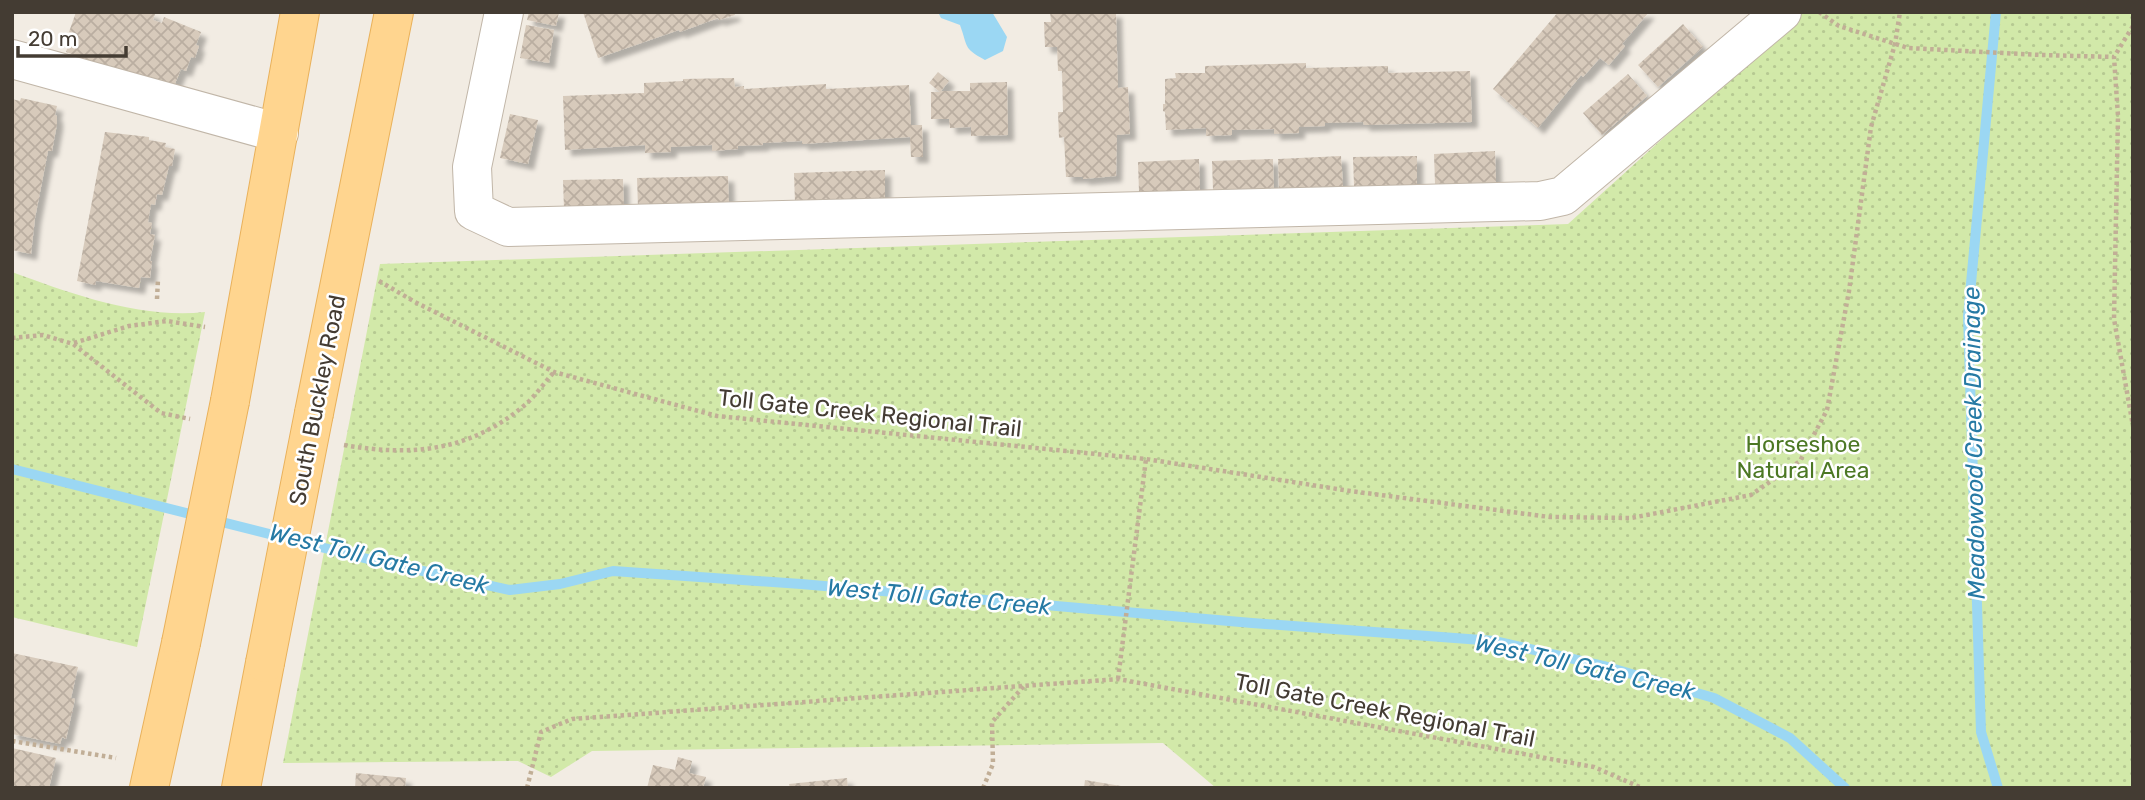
<svg xmlns="http://www.w3.org/2000/svg" width="2145" height="800" font-family="Rubik,sans-serif">
	<defs>
		<pattern id="grass-dots" width="8" height="8" patternUnits="userSpaceOnUse" patternTransform="scale(1.75)"><rect width="8" height="8" fill="#d2e9a9"/><path d="M2 2h.1M6 6h.1" fill="none" stroke="#b6c992" stroke-width="1.8" stroke-linecap="round"/></pattern>
		<pattern id="building-cross-hatch" width="8" height="8" patternUnits="userSpaceOnUse" patternTransform="scale(1.75)"><rect width="8" height="8" fill="#d7cabb"/><path d="M0 0l8 8M0 8l8-8" fill="none" stroke="#baaea1"/></pattern>
		<filter id="shadow"><feDropShadow dx="6" dy="6" stdDeviation="2" flood-color="#0004"/></filter>
	</defs>
	<rect width="100%" height="100%" fill="#f2ece3"/>
	<!-- grass -->
	<path fill="url(#grass-dots)" d="M1803 12H2133V788H1216L1163 743 592 751 551 777 518 761 283 763 380 264 1568 224Z
		M12 272C72 294 140 319 205 312L137 647 12 617Z"/>
	<!-- water -->
	<path fill="#9bd7f3" d="M938 12H992L1007 37 1003 51 985 60C963 48 968 47 960 25L941 18Z"/>
	<g fill="none" stroke-linecap="round" stroke-linejoin="round">
		<!-- stream -->
		<path stroke="#9bd7f3" stroke-width="10" d="M1996 12 1968 316 1981 732 1998 788
			M12 469 368 559 510 590 560 584 613 571 801 584 1252 623 1495 641 1604 666 1714 698 1790 738 1845 788"/>
	</g>
	<!-- building -->
	<path fill="url(#building-cross-hatch)" filter="url(#shadow)" d="M76 12H150L155 14 153 20 162 23 164 17 201 32 196 45 199 46 195 58 191 57 186 71 181 69 174 86 116 70 66 52 72 33 69 32Z
		M529 12H559L556 26 527 20Z
		M583 12H734L735 15 719 20 718 18 680 32 679 30 598 58Z
		M1050 12H1116L1118 88 1128 87 1130 134 1117 135 1116 176 1083 179V177H1066L1064 137 1059 138 1058 112H1063L1062 71H1058L1057 47H1045L1044 22H1051Z
		M1558 12H1649L1622 44 1625 46 1609 65 1600 58 1583 77 1581 75 1538 128 1493 89Z
		M1683 24 1703 47 1658 87 1638 65Z
		M526 25 554 30 549 63 520 58Z
		M1306 63V68L1388 66V73L1470 71 1472 122 1364 125 1363 122 1325 123V126L1299 127V133L1274 134V129L1232 130V135L1206 136V128L1166 130 1165 112 1163 111V104H1165V79L1176 78 1175 73H1205V66Z
		M938 72 949 81 941 91H970V83L1007 82 1008 135 971 136V127L950 128 949 119H931V92H940L929 83Z
		M1628 74 1647 96 1602 135 1583 113Z
		M734 78 735 87 744 86V89L826 84V89L909 85 911 125H922L923 157H911L910 137 802 144V141L763 143V145L738 146V149L712 151V145L671 147V152L645 153V145L565 150 563 96 644 93V83L683 81V79Z
		M21 98 57 106 55 115 57 116V124L52 151H48L35 218 31 254 12 250V99L20 101Z
		M510 114 538 120 528 164 500 158Z
		M105 132 149 137V140L166 143 165 147 175 149 172 166H169L162 195 157 194 155 205 151 204 148 222 152 223 150 234 155 235 150 261H152L150 278 141 277 139 288 96 281 95 285 77 281Z
		M1495 151 1496 182 1435 184 1434 154Z
		M1341 156 1343 186 1279 188 1278 159Z
		M1417 156V185L1354 186 1353 157Z
		M1199 159 1200 190 1139 192 1138 162Z
		M1273 159 1274 188 1213 190 1212 161Z
		M885 170V200L795 203 794 173Z
		M728 176 729 205 638 208 637 178Z
		M623 179 624 208 564 209 563 180Z
		M12 653 78 667 71 698 75 699 66 739 62 737 60 744 12 734Z
		M12 748 56 758 49 788H12Z
		M678 757 692 761 689 773 706 777 703 788H647L653 765 675 770Z
		M356 773 406 778 405 788H355Z
		M847 778 848 788H790L789 784Z
		M1085 780 1121 786 1120 788H1084Z"/>
	<g fill="none" stroke-linecap="round" stroke-linejoin="round">
		<defs>
			<path id="minor" d="M504 12 472 167 474 211 508 227 1540 201 1563 196 1782 12
				M12 59 279 133"/>
			<path id="major" d="M230 401 300 12
				M314 413 394 12
				M149 788 181 643
				M241 788 265 663"/>
		</defs>
		<!-- minor casing -->
		<use href="#minor" stroke="#c1b6a8" stroke-width="40"/>
		<!-- major casing -->
		<use href="#major" stroke="#e9b15b" stroke-width="40"/>
		<!-- path -->
		<path stroke="#c1ae96" stroke-width="4.5" stroke-dasharray="3.5 3.5" stroke-linecap="butt" d="M1819 12 1839 26 1908 48 2041 55 2114 57
			M2133 26 2114 57 2118 116 2114 319 2133 426
			M379 281 415 302 554 372 717 416 1146 459 1350 491 1550 517 1631 518 1751 495 1800 461 1827 410 1849 291 1871 127 1895 44 1900 12
			M157 299 158 279
			M12 338 43 335 73 344 161 413 190 419
			M74 343 129 326 167 321 205 327
			M344 445C413 457 471 451 526 404 536 395 545 382 554 372
			M1118 679 1146 459
			M12 741 116 758
			M527 788 541 732 572 719 1118 679 1594 767 1642 788
			M983 788 993 764 992 722 1024 686"/>
		<!-- minor -->
		<use href="#minor" stroke="#fff" stroke-width="38"/>
		<!-- major -->
		<use href="#major" stroke="#ffd58f" stroke-width="38"/>
		<defs>
			<path id="major-bridge" d="M181 643 230 401
				M265 663 314 413"/>
		</defs>
		<!-- major-bridge casing -->
		<use href="#major-bridge" stroke="#e9b15b" stroke-width="40" stroke-linecap="butt"/>
		<!-- major-bridge -->
		<use href="#major-bridge" stroke="#ffd58f" stroke-width="38"/>
	</g>
	<g text-anchor="middle" dominant-baseline="central" stroke-width="5" stroke-linejoin="round" paint-order="stroke">
		<!-- street labels -->
		<g font-size="23" fill="#443c33" stroke="#fff">
			<text transform="translate(317 400) rotate(-79)">South Buckley Road</text>
			<text transform="translate(870 413) rotate(6)">Toll Gate Creek Regional Trail</text>
			<text transform="translate(1385 710) rotate(11)">Toll Gate Creek Regional Trail</text>
		</g>
		<!-- park labels -->
		<g font-size="23" fill="#4c7824" stroke="#fff">
			<text x="1803" y="444">Horseshoe<tspan x="1803" dy="26">Natural Area</tspan></text>
		</g>
		<!-- water labels -->
		<g font-size="24" font-style="italic" fill="#267aa4" stroke="#fff">
			<text transform="translate(1974 443) rotate(-91)">Meadowood Creek Drainage</text>
			<text transform="translate(379 559) rotate(14)">West Toll Gate Creek</text>
			<text transform="translate(939 597) rotate(5)">West Toll Gate Creek</text>
			<text transform="translate(1585 667) rotate(13)">West Toll Gate Creek</text>
		</g>
	</g>
	<!-- border -->
	<rect width="2145" height="800" fill="none" stroke="#443c33" stroke-width="28"/>
	<!-- scale -->
	<path d="M18 46v10h108v-10" fill="none" stroke="#443c33" stroke-width="3.5"/>
	<text x="28" y="46" font-size="21" fill="#443c33" stroke="#ffffff" stroke-width="5" paint-order="stroke">20 m</text>
</svg>
